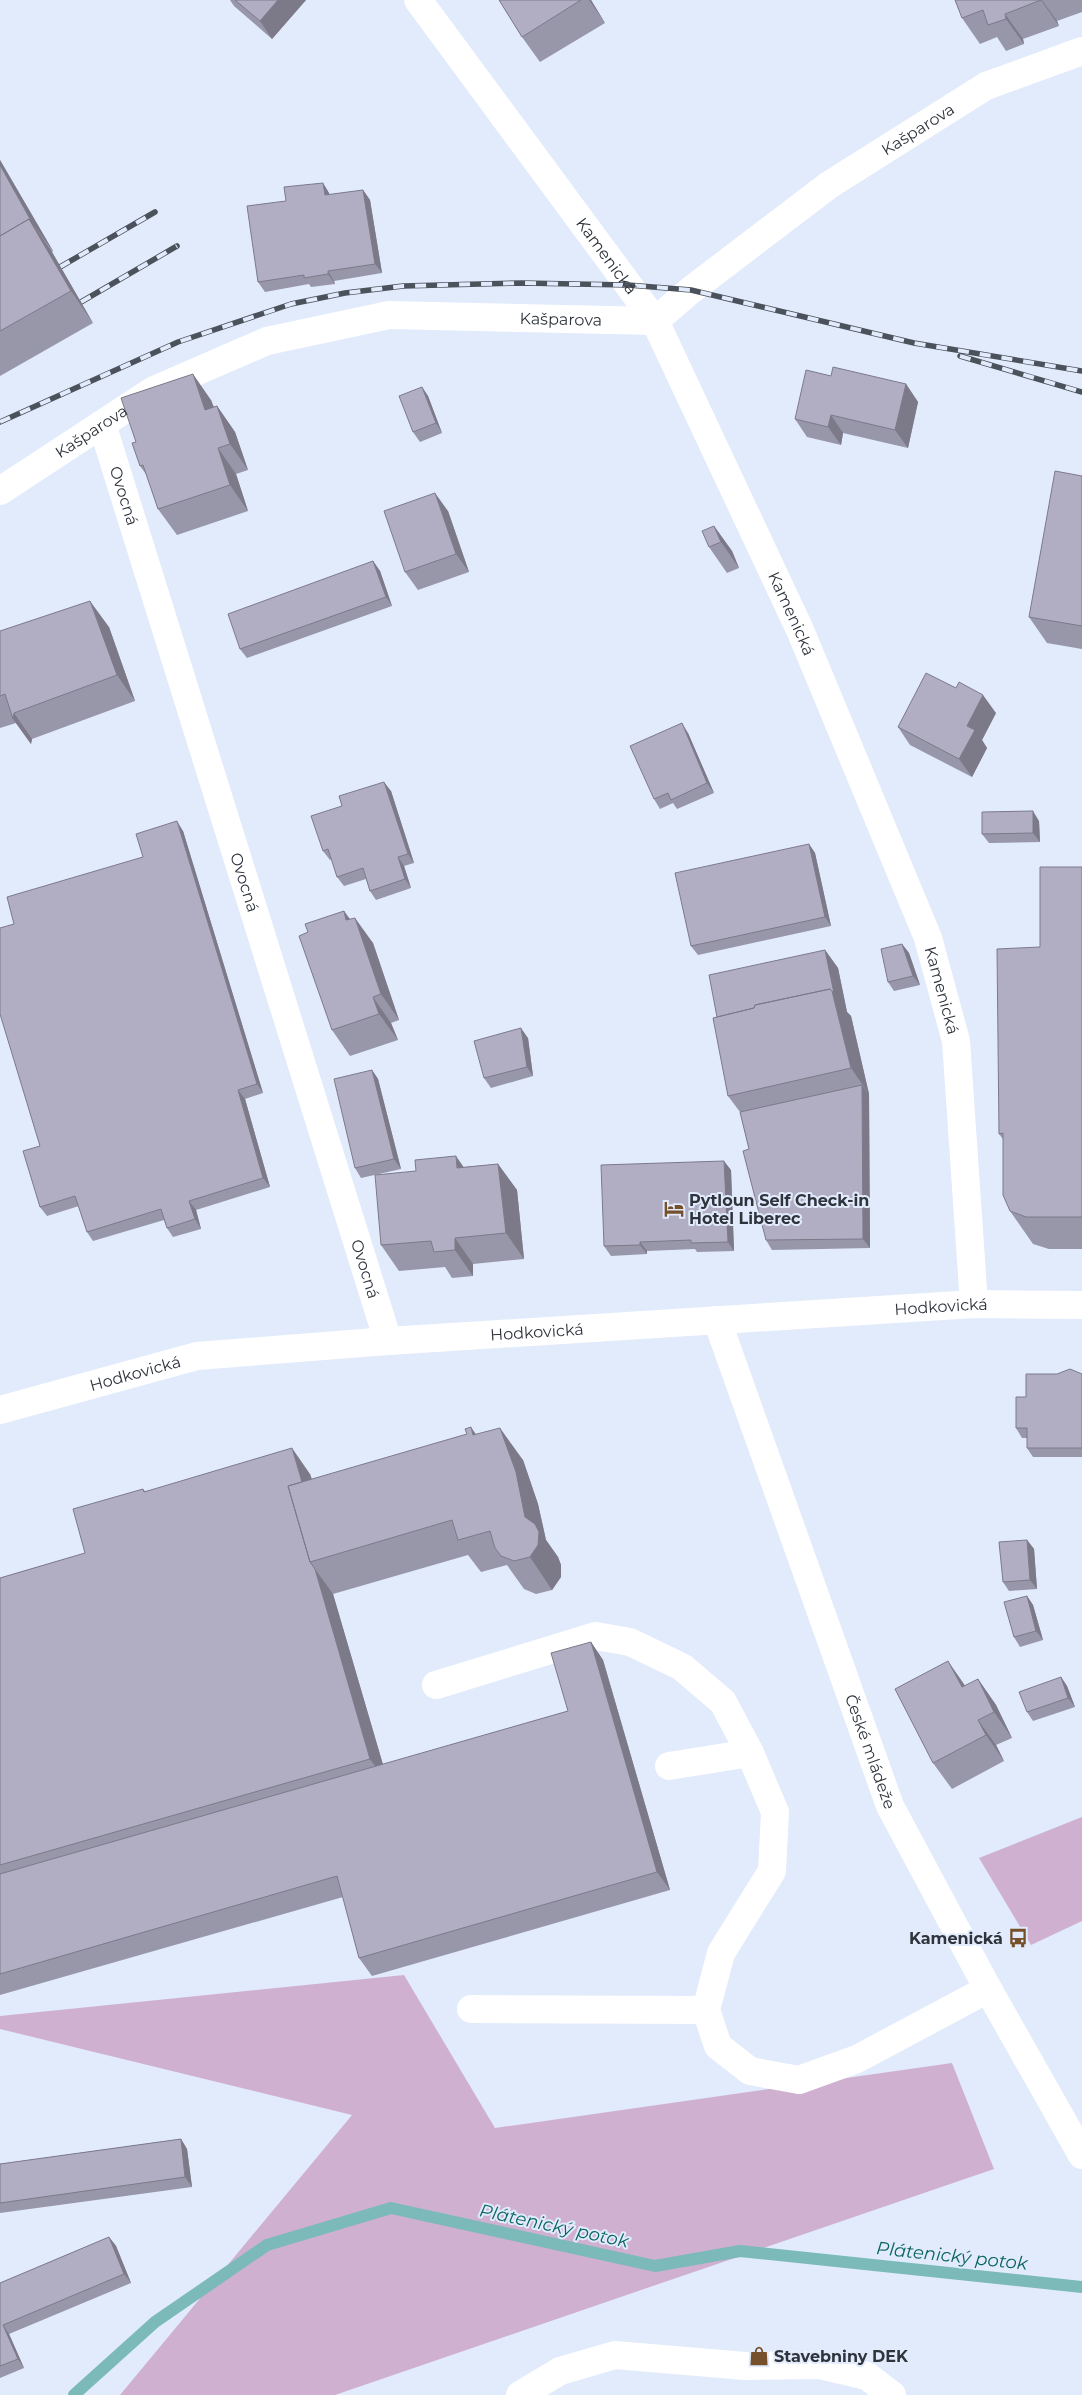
<svg xmlns="http://www.w3.org/2000/svg" width="1082" height="2395" font-family="Montserrat,sans-serif">
	<rect width="100%" height="100%" fill="#e1ebfc"/>
	<!-- green -->
	<path fill="#d0b0d0" d="M1082 1817V1921L1031 1945 979 1858Z
		M404 1975 495 2128 952 2063 994 2169 335 2395H120L352 2115 0 2029V2016Z"/>
	<g fill="none" stroke-linecap="round" stroke-linejoin="round">
		<!-- stream -->
		<path stroke="#7bbab8" stroke-width="12" d="M74 2395 155 2322 267 2245 391 2208 655 2266 740 2251 1082 2287"/>
		<!-- minor -->
		<g stroke="#fff" stroke-width="28">
			<path id="s1" d="M418 0 655 321 800 630 928 938 956 1041 974 1304"/>
			<path id="s2" d="M102 424 388 1341"/>
			<path id="s3" d="M0 491 154 390 267 341 389 315 655 321 691 290 829 185 986 86 1082 51"/>
			<path id="s4" d="M717 1320 890 1806 988 1989 1082 2155"/>
			<path id="s5" d="M0 1410 197 1356 388 1341 974 1304 1082 1305"/>
			<path d="M436 1685 596 1636 630 1642 682 1667 723 1702 750 1753 775 1812 772 1871 721 1953 706 2010 718 2046 750 2071 799 2080 857 2059 988 1989"/>
			<path d="M669 1766 750 1753"/>
			<path d="M471 2009 706 2010"/>
			<path d="M520 2395 560 2371 615 2355 745 2366 820 2365 867 2376 892 2395"/>
		</g>
		<defs>
			<path id="rail" d="M60 267 155 212
				M81 302 177 246
				M960 356 1082 392
				M0 422 178 342 291 304 345 293 403 286 522 283 628 285 691 290 914 343 1082 371"/>
		</defs>
		<!-- rail casing -->
		<use href="#rail" stroke="#4c525b" stroke-width="5.5"/>
		<!-- rail -->
		<use href="#rail" stroke="#e1ebfc" stroke-width="4" stroke-dasharray="11" stroke-linecap="butt"/>
	</g>
	<!-- wall -->
	<path fill="#9896a9" d="M230 0H306L272 39 234 6Z
		M499 0H591L605 23 540 62 522 37Z
		M955 0H1082V12L1057 21 1059 26 1023 39 1024 44 1006 51 997 37 980 44 962 18Z
		M0 160 53 251 52 252 93 323 0 376Z
		M323 183 330 195 363 190 370 200 382 273 334 281 335 284 311 287 309 284 265 292 258 282 286 201Z
		M831 376 906 384 918 402 908 448 843 433 841 445 807 437 795 419Z
		M422 387 428 396 442 433 420 442 413 432Z
		M211 400 214 407 217 406 235 432 248 470 236 474 248 511 177 535 158 509 148 477 140 466Z
		M1082 476V649L1047 643 1029 617Z
		M448 511 469 572 418 590 405 572Z
		M714 526 732 551 739 568 727 573 709 547Z
		M373 561 380 571 392 606 247 658 240 649Z
		M109 627 135 701 32 739 31 744 16 723 0 728V631Z
		M996 713 982 740 987 748 972 777 910 745 898 727Z
		M688 733 714 793 677 809 673 803 660 809 654 799Z
		M391 791 414 863 404 866 411 888 376 900 370 891 366 879 344 886 337 877 332 859 330 860 323 851Z
		M1039 821 1040 842 989 843 982 834Z
		M183 831 263 1093 245 1099 270 1187 196 1210 201 1229 173 1237 167 1228 164 1220 93 1241 87 1232 79 1206 47 1216 40 1207V1146L14 924 143 857Z
		M809 844 815 853 831 926 698 955 691 946Z
		M1082 867V1249H1049L1033 1244 1010 1211 1003 1139 999 1134 1040 947Z
		M344 911 350 919 373 943 399 1020 391 1023 398 1040 350 1056 332 1030 308 932Z
		M902 944 909 953 920 985 894 991 888 982Z
		M825 950 838 968 847 1012 851 1016 869 1094 870 1248 772 1250 766 1240 749 1149 740 1112 728 1096 717 1017Z
		M528 1038 533 1076 491 1088 484 1078Z
		M372 1070 378 1079 401 1169 361 1178 355 1168Z
		M498 1164 517 1190 524 1259 473 1264V1276L452 1278 445 1267 399 1271 381 1245 464 1167Z
		M731 1170 734 1251 697 1252 695 1249 647 1251V1254L611 1256 604 1246Z
		M1082 1374V1457H1033L1027 1448V1438H1022L1016 1428 1026 1397Z
		M476 1435 523 1460 538 1504 546 1540 558 1557 561 1565V1577L552 1590 536 1594 524 1589 507 1565 481 1572 468 1555 333 1594 383 1765 568 1711 591 1642 603 1660 670 1890 372 1976 359 1958 343 1897 0 1995V1578L85 1553 143 1489 145 1491 310 1474 312 1479Z
		M1027 1540 1034 1549 1037 1589 1009 1591 1003 1582Z
		M1027 1596 1033 1605 1043 1640 1020 1647 1014 1637Z
		M1061 1677 1067 1686 1075 1707 1033 1721 1027 1712Z
		M978 1679 996 1705 1012 1738 996 1745 1004 1761 952 1789 933 1763 965 1686Z
		M181 2139 187 2149 192 2187 0 2213V2164Z
		M109 2237 116 2246 131 2283 9 2334 24 2368 0 2378V2283Z"/>
	<!-- shaded-wall -->
	<path fill="#7c7a89" d="M278 0H306L272 39 260 21Z
		M589 0H591L605 23Z
		M1041 0H1042L1057 21 1059 26Z
		M1005 14 1023 39 1024 44 1006 19Z
		M0 160 53 251 34 226 0 165Z
		M323 183 329 193 332 204 325 195Z
		M363 190 370 200 382 273 375 264Z
		M29 219 52 252 93 323 71 291Z
		M328 271 334 281 335 284 328 274Z
		M193 374 211 400 223 436 205 410Z
		M906 384 918 402 908 448 895 430Z
		M422 387 428 396 442 433 436 423Z
		M217 406 235 432 248 470 230 444Z
		M831 415 843 433 841 445 828 427Z
		M218 448 236 474 248 511 230 485Z
		M435 493 448 511 469 572 456 554Z
		M714 526 732 551 739 568 721 542Z
		M373 561 380 571 392 606 386 597Z
		M90 601 109 627 135 701 117 675Z
		M983 695 996 713 982 740 987 748 972 777 959 759 967 726Z
		M14 713 32 739 31 744 13 719Z
		M682 723 688 733 714 793 707 783Z
		M384 782 391 791 414 863 408 854Z
		M1033 811 1039 821 1040 842 1033 833Z
		M177 821 183 831 263 1093 257 1084Z
		M809 844 815 853 831 926 825 917Z
		M398 857 404 866 411 888 405 879Z
		M344 911 361 936 355 918 373 943 399 1020 381 994 346 920Z
		M902 944 909 953 920 985 913 976Z
		M825 950 838 968 847 1012 851 1016 869 1094 851 1068 832 991Z
		M373 997 391 1023 398 1040 379 1014Z
		M521 1028 528 1038 533 1076 527 1067Z
		M372 1070 378 1079 401 1169 394 1159Z
		M862 1085 869 1094 870 1248 863 1239Z
		M238 1090 245 1099 270 1187 263 1178Z
		M456 1156 474 1182 457 1168Z
		M724 1161 731 1170 734 1251 728 1242Z
		M498 1164 517 1190 524 1259 506 1233Z
		M189 1201 196 1210 201 1229 195 1219Z
		M455 1238 473 1264V1276L455 1250Z
		M640 1242 647 1251V1254L640 1245Z
		M471 1427 493 1460 473 1435Z
		M500 1428 523 1460 538 1504 546 1540 558 1557 561 1565V1577L552 1590 530 1557 525 1517Z
		M292 1448 310 1474 322 1515 304 1489Z
		M1027 1540 1034 1549 1037 1589 1030 1580Z
		M315 1569 333 1594 389 1785 370 1759Z
		M1027 1596 1033 1605 1043 1640 1036 1631Z
		M591 1642 603 1660 670 1890 657 1872Z
		M948 1661 966 1687H962Z
		M1061 1677 1067 1686 1075 1707 1068 1698Z
		M978 1679 996 1705 1012 1738 994 1712Z
		M978 1720 996 1745 1004 1761 986 1735Z
		M181 2139 187 2149 192 2187 185 2177Z
		M109 2237 116 2246 131 2283 124 2274Z
		M3 2325 9 2334 24 2368 18 2359Z"/>
	<!-- building -->
	<path fill="#b1aec4" stroke="#7c7a89" d="M235 0H278L260 21Z
		M499 0H581L522 37Z
		M955 0H1041L1005 14 1006 19 988 25 983 10 962 18Z
		M0 165 34 226 29 219 0 236Z
		M323 183 325 195 363 190 375 264 328 271V274L304 278V275L258 282 247 206 286 201 284 187Z
		M29 219 71 291 0 331V236Z
		M833 367 906 384 895 430 831 415 828 427 795 419 806 370 831 376Z
		M193 374 205 410 217 406 230 444 218 448 230 485 158 509 143 465 140 466 132 443 136 442 121 398Z
		M422 387 436 423 413 432 399 396Z
		M1055 471 1082 476V626L1029 617Z
		M435 493 456 554 405 572 384 511Z
		M714 526 721 542 709 547 702 531Z
		M373 561 386 597 240 649 228 614Z
		M90 601 117 675 14 713 13 719 5 694 0 696V631Z
		M926 673 956 688 959 682 983 695 967 726 975 730 959 759 898 727Z
		M682 723 707 783 671 800 668 793 654 799 630 746Z
		M384 782 408 854 398 857 405 879 370 891 363 868 337 877 328 849 323 851 311 816 342 806 339 796Z
		M1033 811V833L982 834V812Z
		M177 821 257 1084 238 1090 263 1178 189 1201 195 1219 167 1228 161 1209 87 1232 75 1196 40 1207 23 1151 40 1146 0 1014V928L14 924 7 897 143 857 136 834Z
		M809 844 825 917 691 946 675 873Z
		M1040 867H1082V1217H1026L1010 1211 1003 1195V1133L999 1134 997 949 1040 947Z
		M344 911 346 920 355 918 381 994 373 997 379 1014 332 1030 299 936 308 932 305 924Z
		M902 944 913 976 888 982 881 949Z
		M825 950 834 993 830 989 755 1005 754 1008 717 1017 709 975Z
		M830 989 832 991 851 1068 728 1096 713 1018 754 1008 755 1005Z
		M521 1028 527 1067 484 1078 474 1041Z
		M372 1070 394 1159 355 1168 334 1079Z
		M862 1085 863 1239 766 1240 743 1151 749 1149 740 1112Z
		M456 1156 457 1168 498 1164 506 1233 455 1238V1250L434 1252 431 1241 381 1245 375 1175 416 1171 415 1160Z
		M724 1161 728 1242 691 1243V1240L640 1242V1245L604 1246 601 1165Z
		M1070 1369 1082 1374V1448H1027V1428H1016V1397H1026V1374H1057Z
		M471 1427 473 1435 500 1428 516 1472 525 1517 535 1524 539 1532 538 1545 530 1557 514 1561 501 1556 495 1548 490 1531 458 1540 452 1520 310 1562 288 1486 467 1434 465 1429Z
		M292 1448 302 1482 288 1486 310 1562 315 1569 370 1759 0 1865V1578L85 1553 73 1509 143 1489 144 1492Z
		M1027 1540 1030 1580 1003 1582 999 1542Z
		M1027 1596 1036 1631 1014 1637 1004 1602Z
		M591 1642 657 1872 359 1958 337 1876 0 1974V1874L568 1711 551 1653Z
		M948 1661 962 1687 978 1679 994 1712 978 1720 986 1735 933 1763 895 1689Z
		M1061 1677 1068 1698 1027 1712 1019 1692Z
		M181 2139 185 2177 0 2203V2164Z
		M109 2237 124 2274 3 2325 18 2359 0 2366V2283Z"/>
	<!-- icons -->
	<defs>
		<symbol id="hotel-bare" viewBox="-9 -9 18 18"><path d="M-6-4.5h1.5V1H6V5H4.5V3h-9V5H-6ZM-4 0a1.8 1.8 0 1 1 3.6 0ZM.5 0V-2.5h3Q6-2.5 6 0Z" fill="#75502b" stroke="#e1ebfc" stroke-width="2.5" paint-order="stroke"/></symbol>
		<symbol id="bus-bare" viewBox="-9 -9 18 18"><path d="M-5-6H5V4H4V6H2V4H-2V6H-4V4H-5ZM-3.5-4V0h7V-4ZM-3.5 1.2v1.5H-2V1.2ZM2 1.2v1.5H3.5V1.2Z" fill="#75502b" stroke="#e1ebfc" stroke-width="2.5" paint-order="stroke"/></symbol>
		<symbol id="shop-bare" viewBox="-9 -9 18 18"><path d="M-5-2.5h2.3a2.7 3.5 0 0 1 5.4 0H5L5.5 6h-11ZM-1.5-2.5h3a1.5 2.3 0 0 0-3 0Z" fill="#75502b" stroke="#e1ebfc" stroke-width="2.5" paint-order="stroke"/></symbol>
	</defs>
	<g fill-rule="evenodd">
		<use href="#hotel-bare" x="660" y="1195" width="28" height="28"/>
		<use href="#bus-bare" x="1004" y="1924" width="28" height="28"/>
		<use href="#shop-bare" x="745" y="2342" width="28" height="28"/>
	</g>
	<g text-anchor="middle" dominant-baseline="central" stroke-width="4" stroke-linejoin="round" paint-order="stroke">
		<!-- street labels -->
		<g font-size="16" fill="#2f343c" stroke="#e1ebfc">
			<text stroke="none"><textPath href="#s3" startOffset="1024">Kašparova</textPath></text>
			<text stroke="none"><textPath href="#s1" startOffset="318">Kamenická</textPath></text>
			<text stroke="none"><textPath href="#s3" startOffset="604">Kašparova</textPath></text>
			<text stroke="none"><textPath href="#s3" startOffset="109">Kašparova</textPath></text>
			<text stroke="none"><textPath href="#s2" startOffset="75">Ovocná</textPath></text>
			<text stroke="none"><textPath href="#s1" startOffset="722">Kamenická</textPath></text>
			<text stroke="none"><textPath href="#s2" startOffset="480">Ovocná</textPath></text>
			<text stroke="none"><textPath href="#s1" startOffset="1128">Kamenická</textPath></text>
			<text stroke="none"><textPath href="#s2" startOffset="885">Ovocná</textPath></text>
			<text stroke="none"><textPath href="#s5" startOffset="950">Hodkovická</textPath></text>
			<text stroke="none"><textPath href="#s5" startOffset="545">Hodkovická</textPath></text>
			<text stroke="none"><textPath href="#s5" startOffset="140">Hodkovická</textPath></text>
			<text stroke="none"><textPath href="#s4" startOffset="458">České mládeže</textPath></text>
		</g>
		<!-- poi labels -->
		<g font-size="16" font-weight="bold" fill="#2f343c" stroke="#e1ebfc" text-anchor="start">
			<text x="689" y="1200">Pytloun Self Check-in<tspan x="689" dy="18">Hotel Liberec</tspan></text>
			<text x="1003" y="1938" text-anchor="end">Kamenická</text>
			<text x="774" y="2356">Stavebniny DEK</text>
		</g>
		<!-- water labels -->
		<g font-size="18" font-style="italic" fill="#0a6462" stroke="#e1ebfc">
			<text transform="translate(554 2226) rotate(12)">Plátenický potok</text>
			<text transform="translate(952 2256) rotate(6)">Plátenický potok</text>
		</g>
	</g>
</svg>
